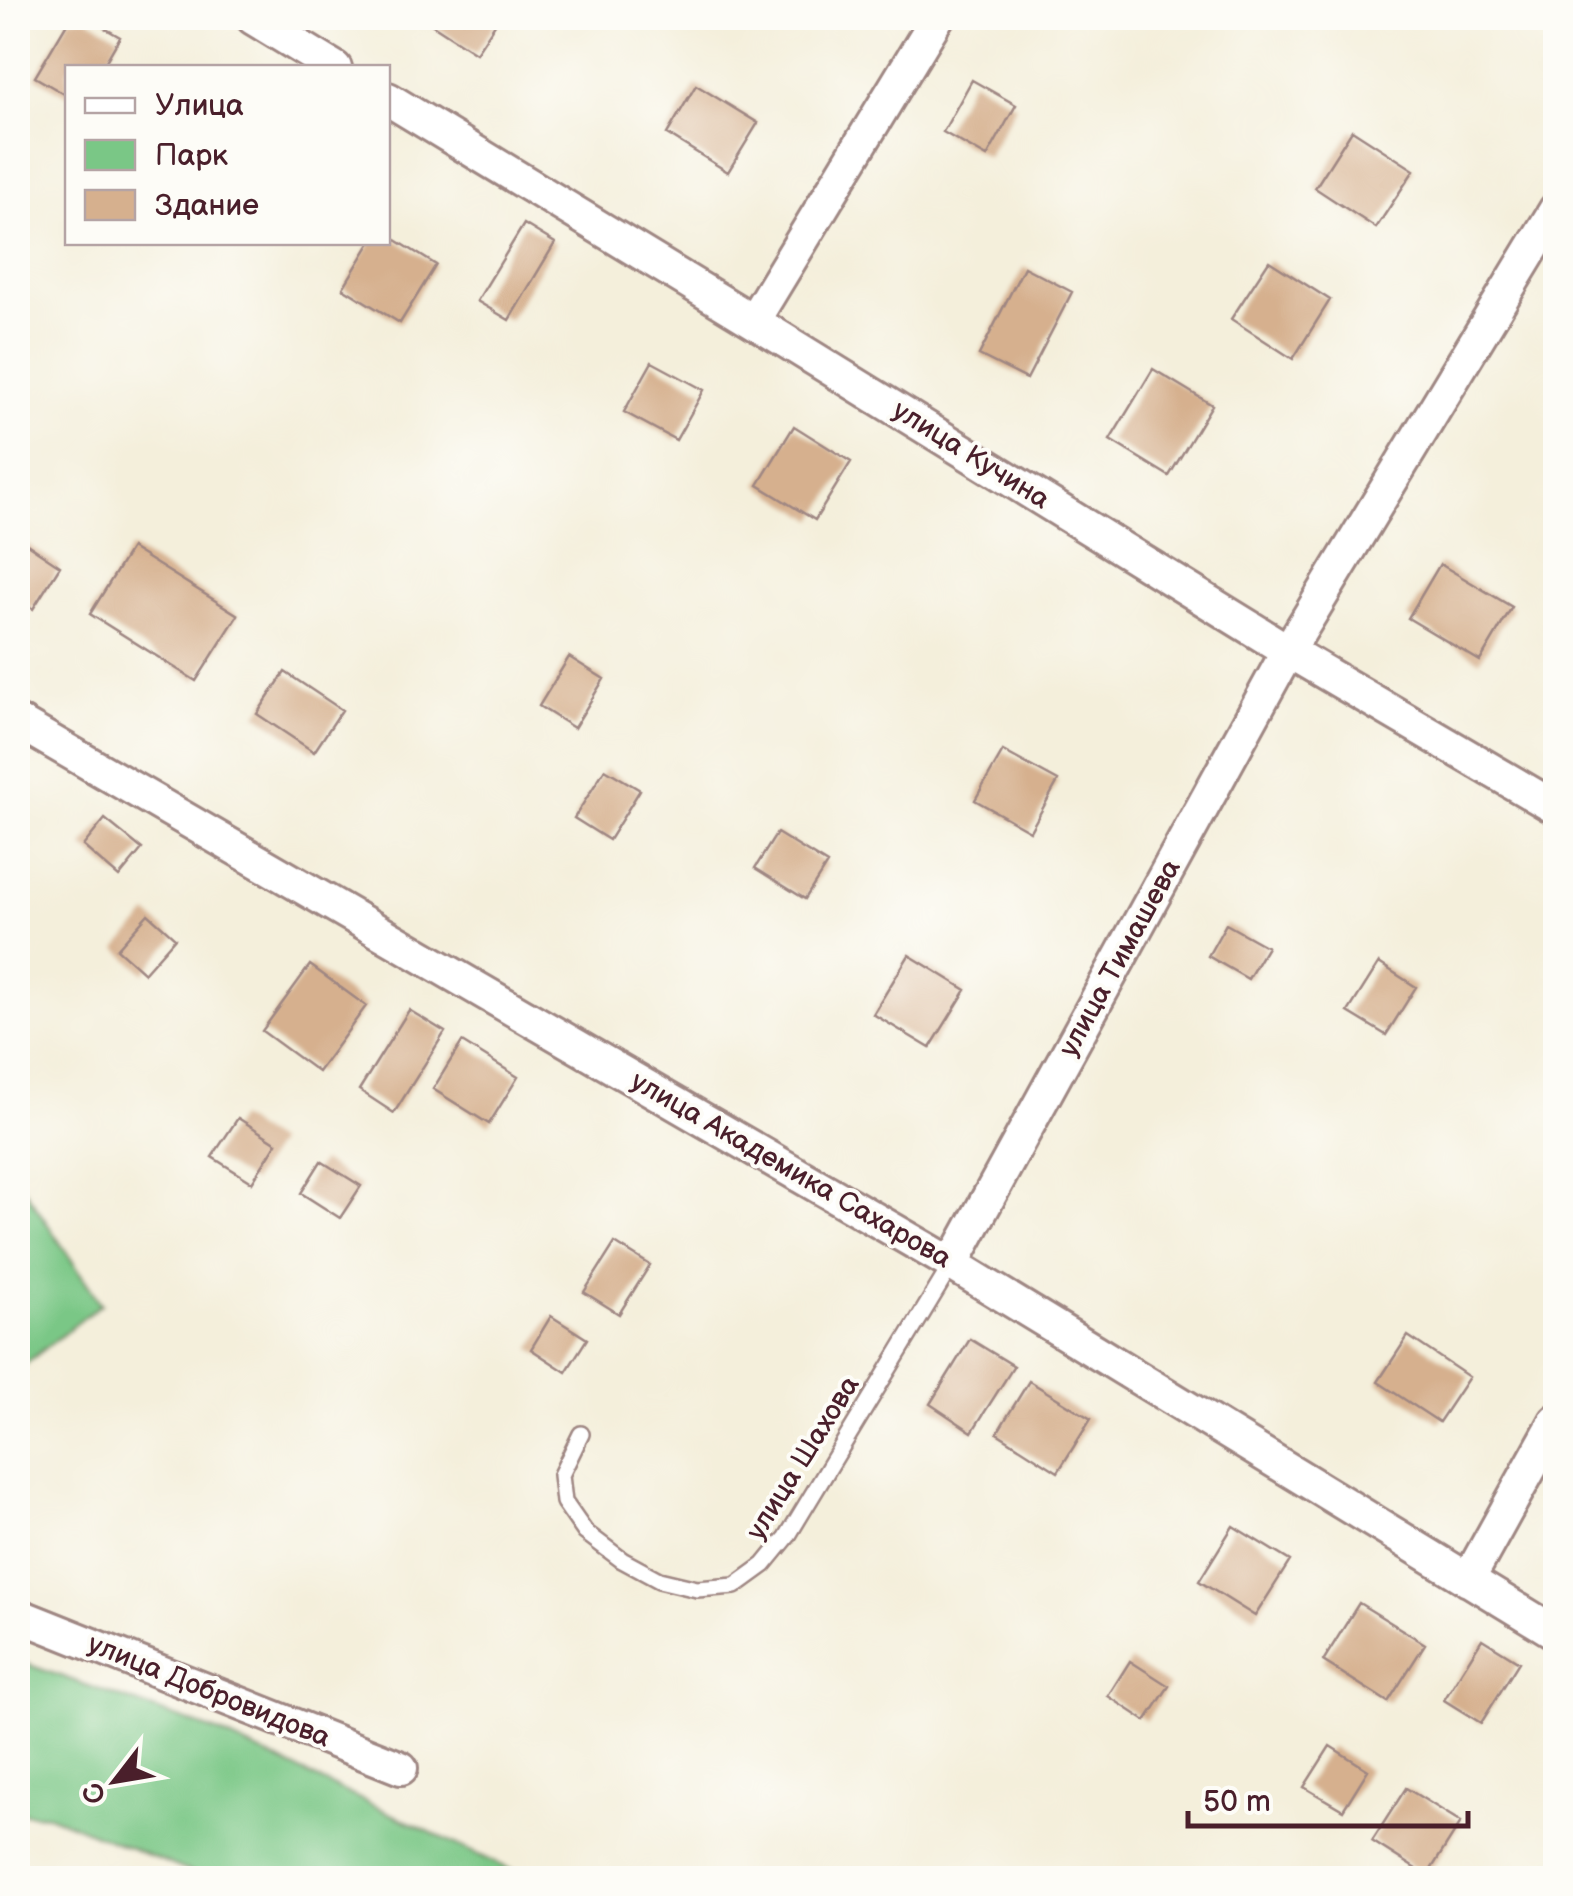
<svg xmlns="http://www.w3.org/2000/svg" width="1573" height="1896" font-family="'Balsamiq Sans',sans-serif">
	<rect width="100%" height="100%" fill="#fdfcf7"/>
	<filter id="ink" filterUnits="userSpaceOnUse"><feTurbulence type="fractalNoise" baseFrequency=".01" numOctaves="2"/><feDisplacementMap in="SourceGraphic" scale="20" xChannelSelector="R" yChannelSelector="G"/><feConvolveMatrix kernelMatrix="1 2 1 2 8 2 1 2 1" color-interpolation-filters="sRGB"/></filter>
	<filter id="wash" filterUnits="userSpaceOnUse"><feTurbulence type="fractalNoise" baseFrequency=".0048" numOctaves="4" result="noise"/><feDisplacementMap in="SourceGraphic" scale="40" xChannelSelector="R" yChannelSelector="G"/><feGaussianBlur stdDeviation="2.25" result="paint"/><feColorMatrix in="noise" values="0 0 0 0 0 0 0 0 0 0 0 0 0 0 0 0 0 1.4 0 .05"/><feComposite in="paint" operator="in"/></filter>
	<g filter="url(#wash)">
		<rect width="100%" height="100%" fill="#f4efdb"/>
		<!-- green -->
		<path fill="#7ac786" stroke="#627358" stroke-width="2.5" d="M18 1180 101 1304 18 1370Z
			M18 1661 215 1731 528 1878H205L48 1815 18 1813Z"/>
		<g id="blocks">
			<!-- building -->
			<path fill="#d6b08e" d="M70 18H87L120 37 102 68H68V96L35 77Z
				M422 18H499L476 53Z
				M972 80 1016 105 987 157 943 132Z
				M696 85 758 123 728 172 667 134Z
				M1352 130 1414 170 1376 228 1315 188Z
				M524 224 555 243 509 320 477 301Z
				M388 235 436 265 400 323 343 288 371 242H388Z
				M1269 261 1330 300 1293 359 1231 319Z
				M1024 267 1072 292 1027 379 979 355Z
				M652 362 704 390 676 440 624 412Z
				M1153 369 1212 405 1169 476 1110 440Z
				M794 426 851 462 815 520 758 485Z
				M18 538 60 566 33 609 18 599Z
				M131 548 238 615 196 681 90 614Z
				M1440 564 1512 607 1480 661 1408 618Z
				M569 657 604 679 574 728 539 706Z
				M285 672 342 710 314 752 257 714Z
				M1003 751 1058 781 1030 831 975 800Z
				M605 769 640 790 609 840 574 818Z
				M105 819 142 849 119 877 83 846Z
				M777 833 827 864 805 899 755 868Z
				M148 914 175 938 144 973 117 949Z
				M1226 924 1267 947 1248 979 1208 956Z
				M909 955 966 990 930 1048 873 1014Z
				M1379 963 1416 987 1386 1035 1348 1012Z
				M310 965 366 1006 318 1072 262 1031Z
				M409 1010 445 1032 394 1113 359 1090Z
				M462 1042 518 1077 489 1124 433 1089Z
				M238 1118 277 1143 252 1182 212 1157Z
				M321 1161 361 1186 340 1218 301 1193Z
				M615 1243 650 1265 619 1314 584 1292Z
				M551 1316 587 1339 566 1372 531 1349Z
				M1408 1336 1469 1377 1439 1422 1378 1382Z
				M970 1339 1014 1366 972 1432 930 1404Z
				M1029 1381 1091 1419 1058 1472 997 1433Z
				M1233 1526 1290 1561 1255 1616 1199 1581Z
				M1359 1603 1425 1644 1388 1702 1323 1661Z
				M1482 1639 1519 1662 1481 1723 1444 1700Z
				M1130 1661 1169 1686 1146 1721 1108 1696Z
				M1330 1746 1368 1770 1343 1810 1304 1787Z
				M1406 1788 1461 1822 1427 1876 1372 1841Z"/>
		</g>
	</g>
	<g filter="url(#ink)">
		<use href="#blocks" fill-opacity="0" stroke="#9f8783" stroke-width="2.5"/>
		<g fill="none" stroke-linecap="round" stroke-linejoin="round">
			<defs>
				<path id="lane" d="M581 1434 561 1475 564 1502 585 1532 622 1560 659 1580 697 1589 735 1586 764 1565 787 1537 952 1264"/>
				<path id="street" d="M253 18 335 68
					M388 99 753 321 1288 651 1556 808
					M753 321 937 18
					M18 722 952 1264 1556 1633
					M952 1264 1288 651 1556 209
					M1468 1580 1556 1421
					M18 1615 401 1768"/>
			</defs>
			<!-- lane casing -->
			<use href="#lane" stroke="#9f8783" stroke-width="20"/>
			<!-- street casing -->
			<use href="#street" stroke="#9f8783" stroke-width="38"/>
			<!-- lane -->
			<use href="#lane" stroke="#fff" stroke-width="15"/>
			<!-- street -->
			<use href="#street" stroke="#fff" stroke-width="32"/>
		</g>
	</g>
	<g text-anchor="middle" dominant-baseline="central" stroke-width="8" stroke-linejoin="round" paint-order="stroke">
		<!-- street labels -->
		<g font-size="28" fill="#4a1f2b" stroke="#fdfcf7">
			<text transform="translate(971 455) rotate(32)">улица Кучина</text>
			<text transform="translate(1120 958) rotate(-61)">улица Тимашева</text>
			<text transform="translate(791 1170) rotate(30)">улица Академика Сахарова</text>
			<text transform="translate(803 1458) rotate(-58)">улица Шахова</text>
			<text transform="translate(209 1691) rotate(22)">улица Добровидова</text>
		</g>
	</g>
	<!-- margin -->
	<rect width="1573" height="1896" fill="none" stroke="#fdfcf7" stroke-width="60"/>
	<!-- legend -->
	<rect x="65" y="65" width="325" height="180" fill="#fdfcf7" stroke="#b5a4a5" stroke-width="2.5"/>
	<rect x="85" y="98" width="50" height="15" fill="#ffffff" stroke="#b5a4a5" stroke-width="2.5"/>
	<text x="155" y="115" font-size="30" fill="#4a1f2b">Улица</text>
	<rect x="85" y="140" width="50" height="30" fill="#7ac786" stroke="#b5a4a5" stroke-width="2.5"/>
	<text x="155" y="165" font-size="30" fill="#4a1f2b">Парк</text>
	<rect x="85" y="190" width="50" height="30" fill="#d6b08e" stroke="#b5a4a5" stroke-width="2.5"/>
	<text x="155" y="215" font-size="30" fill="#4a1f2b">Здание</text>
	<!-- north arrow -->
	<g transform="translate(115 1781) rotate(239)" stroke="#fdfcf7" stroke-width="8" paint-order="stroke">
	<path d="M0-8L18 38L0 25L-18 38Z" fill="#4a1f2b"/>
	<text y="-15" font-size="28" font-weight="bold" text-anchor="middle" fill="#4a1f2b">С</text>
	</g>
	<!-- scale -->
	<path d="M1188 1811v15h280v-15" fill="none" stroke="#4a1f2b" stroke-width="5"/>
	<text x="1203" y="1811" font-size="30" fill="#4a1f2b" stroke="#fdfcf7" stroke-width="8" paint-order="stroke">50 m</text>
</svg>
